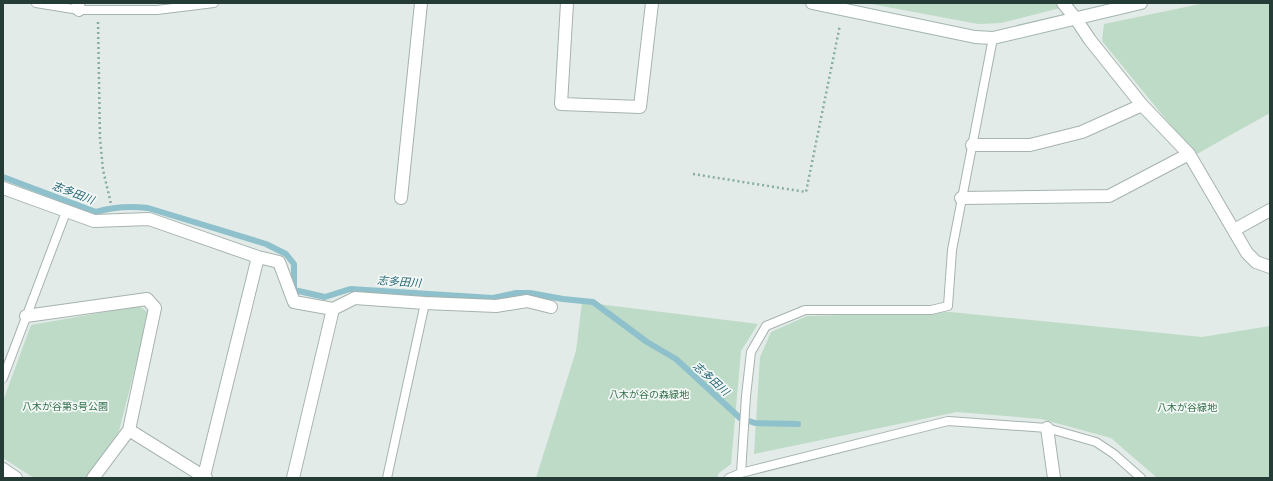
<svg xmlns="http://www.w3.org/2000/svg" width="1273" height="481" font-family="'Work Sans','Noto Sans JP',sans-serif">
	<rect width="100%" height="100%" fill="#e3ebe8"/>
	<!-- green -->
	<path fill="#bddbc6" d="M866 3H1080L1001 23 978 24Z
		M1205 3H1270V113L1195 155 1102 41 1104 24Z
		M582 302 758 324 741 351 731 464 719 473 717 478H536L576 351Z
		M139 306 149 313 119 431 86 478H34L3 458V401L31 325Z
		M950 312 1202 337 1270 326V478L1156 477 1111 438 1041 419 957 412 754 454 760 357 771 332 807 316Z"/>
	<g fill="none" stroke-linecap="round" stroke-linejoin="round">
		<!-- stream -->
		<path stroke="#8fc1cc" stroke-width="6" d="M3 177 96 212C113 207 130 206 148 208L266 244 286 254 294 264V290L325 297 350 289 493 298 516 293H530L563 299 593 302 647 342 676 359 740 418 755 423 798 424"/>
		<defs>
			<path id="lane" d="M36 3 79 10H157L214 3
				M3 378 66 212
				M741 473 746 396 751 352 766 326 805 310H931L948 306 952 250 993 38
				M387 478 425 303
				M729 478 741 473 948 421 1047 428 1096 442 1114 454 1141 478"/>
			<path id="street" d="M78 3 79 10
				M567 3 561 104 640 107 652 3
				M1063 3 1076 19 1090 40 1142 105 1189 154 1247 253 1256 262 1270 267
				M972 145H1030L1082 132 1142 105
				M3 188 94 221 149 219 258 257 279 262 294 302 333 309 355 298 425 303 496 306 527 301 551 307
				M401 198 421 3
				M961 198 1109 196 1189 154
				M1234 230 1270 210
				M26 316 147 299 155 308 129 430 93 478
				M1047 428 1054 478
				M129 430 206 478
				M204 476 258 257
				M293 478 333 309"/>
			<path id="secondary" d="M812 3 975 37 993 38 1141 3
				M3 469 16 478"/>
		</defs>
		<!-- lane casing -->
		<use href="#lane" stroke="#a6b3af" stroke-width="10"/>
		<!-- street casing -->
		<use href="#street" stroke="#a6b3af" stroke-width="14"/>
		<!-- secondary casing -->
		<use href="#secondary" stroke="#a2b6b0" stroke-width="14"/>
		<!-- path -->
		<path stroke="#85ada1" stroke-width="2.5" stroke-dasharray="2 3" stroke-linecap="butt" d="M98 22 100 138 103 170 111 204
			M693 174 806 192 840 25"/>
		<!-- lane -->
		<use href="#lane" stroke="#fff" stroke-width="8"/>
		<!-- street -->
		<use href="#street" stroke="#fff" stroke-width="12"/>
		<!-- secondary -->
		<use href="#secondary" stroke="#fff" stroke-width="12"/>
	</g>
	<g text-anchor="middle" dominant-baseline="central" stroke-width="3.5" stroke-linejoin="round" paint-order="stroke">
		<!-- park labels -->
		<g font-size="10" fill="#316f4a" stroke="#f3f8f6">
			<text x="649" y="394">八木が谷の森緑地</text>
			<text x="65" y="406">八木が谷第3号公園</text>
			<text x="1187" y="407">八木が谷緑地</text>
		</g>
		<!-- water labels -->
		<g font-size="11" font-style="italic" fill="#226473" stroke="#f3f8f6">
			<text transform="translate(73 193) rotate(21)">志多田川</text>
			<text transform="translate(399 282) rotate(4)">志多田川</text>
			<text transform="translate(711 379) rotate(42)">志多田川</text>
		</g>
	</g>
	<!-- border -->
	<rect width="1273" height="481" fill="none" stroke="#243b36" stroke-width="8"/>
</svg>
